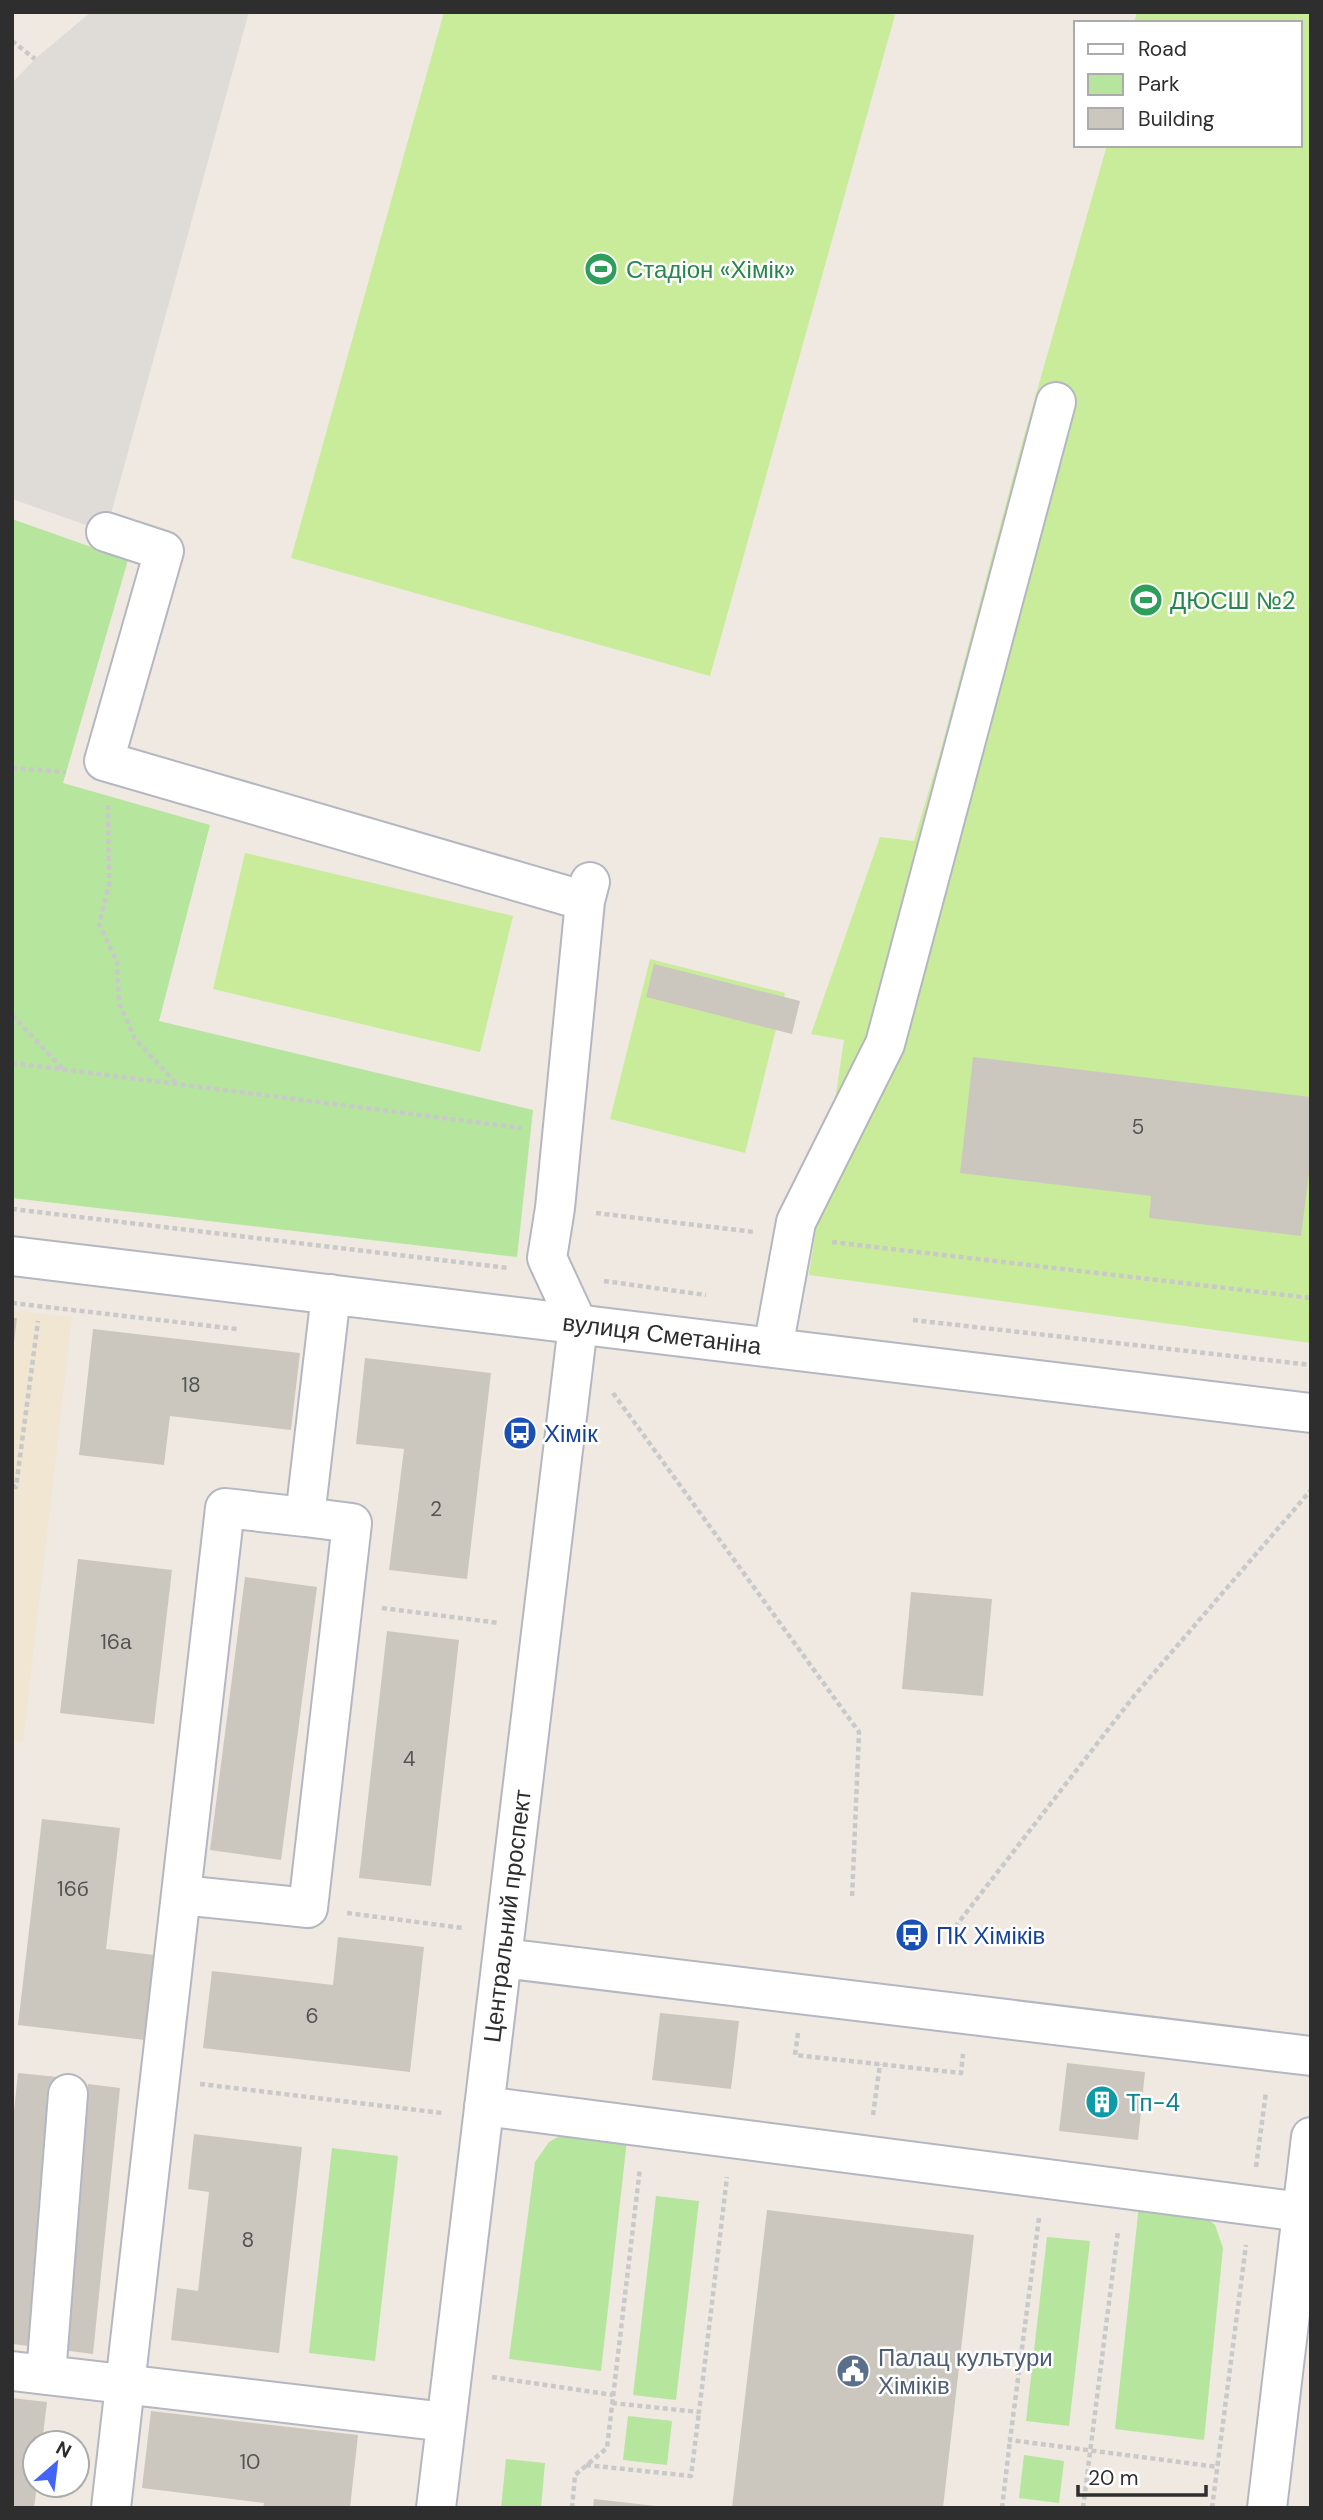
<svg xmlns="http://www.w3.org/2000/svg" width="1323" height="2520" font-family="'DM Sans',sans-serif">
	<rect width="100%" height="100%" fill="#efe9e1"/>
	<!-- education -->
	<path fill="#f0e6d1" d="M12 1310 72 1317 23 1742 12 1741Z"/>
	<!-- green -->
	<path fill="#b6e59e" d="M12 519 128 560 63 783 210 825 159 1021 533 1110 517 1257 12 1198Z
		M567 2132 627 2140 601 2371 509 2359 535 2162 549 2142Z
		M332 2148 398 2156 375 2361 309 2353Z
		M656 2196 699 2201 676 2400 633 2395Z
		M1139 2205 1198 2211 1215 2225 1223 2248 1204 2440 1115 2429Z
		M1047 2237 1090 2241 1069 2426 1026 2421Z
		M628 2416 672 2421 667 2465 623 2460Z
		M1024 2455 1064 2461 1059 2503 1019 2498Z
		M506 2459 545 2463 541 2508H501Z"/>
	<!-- pitch -->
	<path fill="#c9ec9a" d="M444 12H886L895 15 710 676 291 558Z
		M1137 12H1311V1343L809 1275 844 1040 811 1034 880 837 914 841 940 753 1021 447 1107 145H1300V23H1134Z
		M245 853 513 916 480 1052 213 989Z
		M650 959 785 993 745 1153 610 1119Z"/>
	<!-- plaza -->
	<path fill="#dfdcd8" d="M91 12H249L106 532 12 499V83L35 59Z"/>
	<!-- building -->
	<path fill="#cbc7bf" d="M654 964 800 1001 792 1034 646 997Z
		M973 1057 1311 1097V1157L1301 1236 1149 1218 1151 1196 960 1173Z
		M12 1318H17L14 1342H12Z
		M93 1329 300 1353 291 1430 170 1416 164 1465 79 1455Z
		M365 1358 491 1373 467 1579 389 1570 404 1449 356 1444Z
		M78 1559 172 1570 154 1724 60 1713Z
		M245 1577 317 1587 281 1860 210 1850Z
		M911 1592 992 1599 983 1696 902 1689Z
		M387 1631 459 1640 431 1886 359 1878Z
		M42 1819 120 1828 106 1949 154 1955 145 2040 18 2025Z
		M338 1937 424 1947 410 2072 203 2048 212 1971 333 1985Z
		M660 2013 739 2021 731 2089 652 2080Z
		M1067 2063 1145 2072 1138 2140 1059 2131Z
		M18 2073 58 2077 29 2346 12 2344V2130Z
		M88 2084 120 2088 93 2354 62 2350Z
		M194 2134 302 2147 279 2353 171 2340 177 2288 198 2291 209 2192 188 2189Z
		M767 2210 974 2235 943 2508H732Z
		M12 2398 47 2402 42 2443H35L37 2485 34 2508H12Z
		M151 2411 358 2435 350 2508H263L264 2503 142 2488Z
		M594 2499 656 2506V2508H593Z"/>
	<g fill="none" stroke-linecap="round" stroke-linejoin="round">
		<defs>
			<path id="minor" d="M106 532 164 551 104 761 585 901
				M12 1256 1311 1413
				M578 1325 547 1258 555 1208 585 901 590 882
				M773 1348 796 1222 885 1044 1056 402
				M181 1895 308 1908 352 1523 305 1517 331 1294
				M502 1958 1311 2056
				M484 2106 1302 2212
				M12 2371 446 2422
				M46 2375 68 2094
				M111 2508 225 1508 305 1517
				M436 2508 578 1325
				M1267 2508 1311 2137"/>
		</defs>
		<!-- minor casing -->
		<use href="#minor" stroke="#b4b7c1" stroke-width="42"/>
		<!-- path -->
		<path stroke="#c9c9c9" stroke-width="4.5" stroke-dasharray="5 3.5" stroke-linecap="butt" d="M12 41 35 59
			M12 768 66 772
			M108 805 109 884 99 924 117 962 119 1003 135 1039 176 1083
			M12 1015 63 1069
			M12 1063 522 1128
			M12 1209 508 1268
			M596 1213 754 1232
			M832 1242 1311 1298
			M604 1281 706 1295
			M12 1303 237 1329
			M913 1320 1311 1365
			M613 1393 859 1732 852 1898
			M12 1486 16 1487 38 1321
			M382 1608 499 1623
			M347 1913 463 1928
			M955 1927 1134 1696 1311 1490
			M798 2033 795 2055 961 2073 963 2054
			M200 2084 442 2113
			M873 2115 880 2064
			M1256 2167 1266 2092
			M1039 2218 1010 2440 1218 2467
			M492 2377 613 2395
			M612 2403 699 2412 727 2177
			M586 2465 691 2476 699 2412
			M572 2508 575 2475 607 2448 640 2168
			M1002 2508 1010 2440
			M1083 2508 1118 2231
			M1212 2508 1246 2245"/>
		<!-- minor -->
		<use href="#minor" stroke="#fff" stroke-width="38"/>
	</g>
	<!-- icons -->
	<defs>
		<symbol id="stadium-disc" viewBox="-11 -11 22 22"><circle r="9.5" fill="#2e9e5b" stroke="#fff"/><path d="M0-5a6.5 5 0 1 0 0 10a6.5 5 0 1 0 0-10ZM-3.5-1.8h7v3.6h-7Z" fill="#fff"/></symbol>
		<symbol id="bus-disc" viewBox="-11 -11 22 22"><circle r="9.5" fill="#1a4fb4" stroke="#fff"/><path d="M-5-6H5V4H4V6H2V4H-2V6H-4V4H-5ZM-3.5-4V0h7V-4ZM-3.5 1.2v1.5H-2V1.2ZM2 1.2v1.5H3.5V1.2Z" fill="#fff"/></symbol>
		<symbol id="building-disc" viewBox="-11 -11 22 22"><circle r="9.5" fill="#0f9aa8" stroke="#fff"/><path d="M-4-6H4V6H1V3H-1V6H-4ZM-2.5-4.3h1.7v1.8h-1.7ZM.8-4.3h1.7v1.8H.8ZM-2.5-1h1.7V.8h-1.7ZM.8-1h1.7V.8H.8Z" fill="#fff"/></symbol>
		<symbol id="civic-disc" viewBox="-11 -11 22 22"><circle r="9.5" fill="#5c6f8a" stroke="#fff"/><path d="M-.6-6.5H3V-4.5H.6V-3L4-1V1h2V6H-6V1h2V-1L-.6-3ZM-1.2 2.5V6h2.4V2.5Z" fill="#fff"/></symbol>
	</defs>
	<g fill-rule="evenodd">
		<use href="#stadium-disc" x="582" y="250" width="38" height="38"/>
		<use href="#stadium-disc" x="1127" y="581" width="38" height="38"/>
		<use href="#bus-disc" x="501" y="1414" width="38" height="38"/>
		<use href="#bus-disc" x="893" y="1916" width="38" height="38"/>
		<use href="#building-disc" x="1083" y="2083" width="38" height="38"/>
		<use href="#civic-disc" x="834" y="2352" width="38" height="38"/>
	</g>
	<g text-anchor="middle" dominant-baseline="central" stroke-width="5" stroke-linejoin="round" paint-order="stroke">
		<!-- number labels -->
		<g font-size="21" fill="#555452">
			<text x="1138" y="1127">5</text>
			<text x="191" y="1385">18</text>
			<text x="436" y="1509">2</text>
			<text x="116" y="1642">16а</text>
			<text x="409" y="1759">4</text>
			<text x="73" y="1889">16б</text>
			<text x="312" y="2016">6</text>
			<text x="248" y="2240">8</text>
			<text x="250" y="2462">10</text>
		</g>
		<!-- leisure labels -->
		<g font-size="24" fill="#27864d" stroke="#fff" text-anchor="start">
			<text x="626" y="269">Стадіон «Хімік»</text>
			<text x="1170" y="600">ДЮСШ №2</text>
		</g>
		<!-- street labels -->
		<g font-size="24" fill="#2e2e2e" stroke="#fff">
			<text transform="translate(662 1334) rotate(7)">вулиця Сметаніна</text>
			<text transform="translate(507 1916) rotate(-83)">Центральний проспект</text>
		</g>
		<!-- transit labels -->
		<g font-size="24" fill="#164399" stroke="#fff" text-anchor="start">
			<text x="544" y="1433">Хімік</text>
			<text x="936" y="1935">ПК Хіміків</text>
		</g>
		<!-- culture labels -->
		<g font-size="24" fill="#0d838f" stroke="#fff" text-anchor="start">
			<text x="1126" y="2102">Тп-4</text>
		</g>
		<!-- service labels -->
		<g font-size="24" fill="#4e5e75" stroke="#fff" text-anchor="start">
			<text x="878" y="2357">Палац культури<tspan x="878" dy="28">Хіміків</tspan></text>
		</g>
	</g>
	<!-- border -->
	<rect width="1323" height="2520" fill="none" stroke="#2e2e2e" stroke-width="28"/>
	<!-- legend -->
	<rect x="1074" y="21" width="228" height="126" fill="#ffffff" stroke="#ababab" stroke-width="2"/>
	<rect x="1088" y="44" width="35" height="10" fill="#ffffff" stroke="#ababab" stroke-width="2"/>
	<text x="1138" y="56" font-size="21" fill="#2e2e2e">Road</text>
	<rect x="1088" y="74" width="35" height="21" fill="#b6e59e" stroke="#ababab" stroke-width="2"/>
	<text x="1138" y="91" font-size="21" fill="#2e2e2e">Park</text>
	<rect x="1088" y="108" width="35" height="21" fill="#cbc7bf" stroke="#ababab" stroke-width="2"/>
	<text x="1138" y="126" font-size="21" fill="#2e2e2e">Building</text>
	<!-- north arrow -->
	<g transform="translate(56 2464) rotate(28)"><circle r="33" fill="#ffffff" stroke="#ababab" stroke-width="2"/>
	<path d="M0-5L12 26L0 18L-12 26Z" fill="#4264fb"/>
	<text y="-10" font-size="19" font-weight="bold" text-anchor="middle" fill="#2e2e2e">N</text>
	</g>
	<!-- scale -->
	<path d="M1078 2485v10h128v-10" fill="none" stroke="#2e2e2e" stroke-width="3.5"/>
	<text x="1088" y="2485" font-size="21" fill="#2e2e2e" stroke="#ffffff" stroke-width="5" paint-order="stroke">20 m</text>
</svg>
